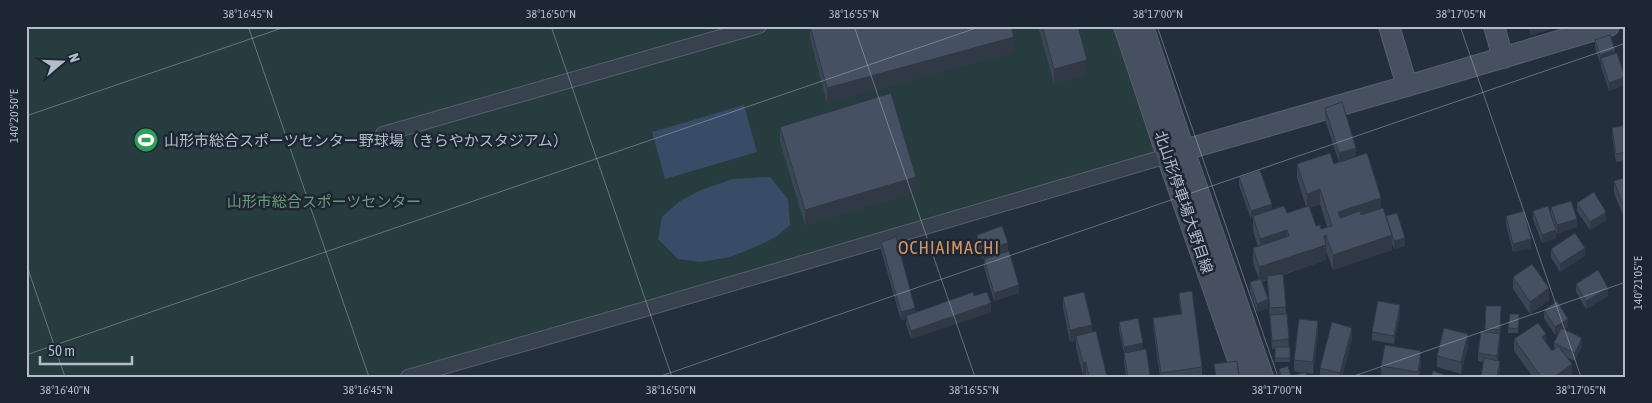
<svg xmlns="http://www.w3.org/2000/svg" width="1652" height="403" font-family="'Asap Condensed','Noto Sans JP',sans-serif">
	<rect width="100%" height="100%" fill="#242f3e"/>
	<!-- green -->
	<path fill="#263c3f" d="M26 26H1124L1167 156 408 377H26Z"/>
	<!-- water -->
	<path fill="#394c67" d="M744 105 757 152 665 179 652 132Z
		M770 177 788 199 790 225 776 237 753 248 730 257 701 262 678 259 658 239 662 217 680 201 701 190 733 179Z"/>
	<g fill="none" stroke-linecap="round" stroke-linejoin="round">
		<defs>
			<path id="street" d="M383 134 759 26
				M408 377 642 310 1174 154"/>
			<path id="secondary" d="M1124 26 1167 156 1244 377
				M1143 26 1184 150 1263 377
				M1389 26 1407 86
				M1494 26 1503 58
				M1184 150 1407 86 1609 26"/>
		</defs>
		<!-- street casing -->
		<use href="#street" stroke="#565f6c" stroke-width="16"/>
		<!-- secondary casing -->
		<use href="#secondary" stroke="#565f6c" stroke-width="22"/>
		<!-- street -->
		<use href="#street" stroke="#38414e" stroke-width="14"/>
		<!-- secondary -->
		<use href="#secondary" stroke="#465061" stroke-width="20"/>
	</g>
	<!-- wall -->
	<path fill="#3b4654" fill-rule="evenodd" d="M810 26H1011L1014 52 827 103 810 38Z
		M1038 26H1078L1087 75 1054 84Z
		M1529 26H1562L1531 35Z
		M1595 40 1615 54 1625 85 1609 91 1601 66V63H1600L1595 48Z
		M1325 108 1356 156 1381 209 1405 246 1394 249 1392 243V250L1333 270 1326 251V260L1283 275 1289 347H1290V362H1275V348L1272 349 1267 280 1262 282 1268 308 1257 312 1250 291V282L1259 279 1253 263V248L1258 247 1253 231V219H1251L1239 185V177L1272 210 1287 213 1306 207 1297 178V164H1334L1339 162 1325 120ZM1320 204 1327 227 1321 229 1316 226 1310 208Z
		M1626 125V160L1616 162 1612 136V128Z
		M780 127 916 192 805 225 780 142Z
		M1626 177V223L1614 193V181Z
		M1577 203 1606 220 1590 230 1577 211Z
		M1551 207 1577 227 1557 234 1556 231V238L1542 243 1533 219V211L1551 215Z
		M1506 216 1531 248 1513 252 1506 224Z
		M977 235 1008 251 995 255 1019 293 994 301 984 267V259H982L977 243Z
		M881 242 915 312 974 296 991 312 911 339 906 324V319L901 320 881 250Z
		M1551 249 1585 256 1560 272 1551 257Z
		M1513 277 1549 300 1530 314 1513 289Z
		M1576 284 1608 296 1586 309 1576 292Z
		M1179 293 1202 367V375L1192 377H1160L1153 326V318L1181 314 1179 301Z
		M1063 297 1092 332 1107 377H1086V374L1083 375 1076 347V341L1070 342 1063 308Z
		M1486 306H1501L1500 342 1498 360 1500 369 1499 377H1481L1483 362 1478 361V353L1485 331Z
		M1544 310 1568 327 1564 330 1582 346 1575 361 1566 357 1572 376 1571 377H1533L1514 351V339L1546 343 1552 351 1554 349V343L1559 333 1555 335 1544 318Z
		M1400 313 1394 344 1372 340V332Z
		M1519 318 1518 333H1508V328Z
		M1119 322 1143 350 1146 349 1150 377H1126L1124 361V353L1119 330Z
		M1318 333 1313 374 1306 373 1307 377H1281L1279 373V369L1291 376 1303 373 1294 371V360Z
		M1352 339 1342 377H1320V368Z
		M1468 346 1461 374 1437 367V356Z
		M1421 362 1419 377H1381V366Z"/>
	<!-- shaded-wall -->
	<path fill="#303945" d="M1534 26H1562L1531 35V27Z
		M1014 37V52L827 103V88Z
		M1615 50V58H1601V63H1600V55Z
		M1087 60V75L1054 84V69Z
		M1625 77V85L1609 91V83Z
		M1356 148V160L1339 165V153Z
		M916 177V192L805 225V210Z
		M1320 189V204L1307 209V194Z
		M1381 198V213L1338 227V212Z
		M1272 204V212L1253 216V219H1251V211Z
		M1606 212V220L1590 230V222Z
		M1577 219V227L1557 234V225Z
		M1287 230V245L1260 254V239Z
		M1556 230V238L1542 243V235Z
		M1326 235V260L1259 282V267Z
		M1392 235V250L1333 270V255Z
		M1405 238V246L1394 249V241Z
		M1531 239V248L1513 252V244Z
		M1008 243V251L982 259V251Z
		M1585 248V256L1560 272V264Z
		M1019 285V293L994 301V293Z
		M1549 288V300L1530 314V302Z
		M1608 288V296L1586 309V301Z
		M1268 299V308L1257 312V304Z
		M991 303V312L911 339V331Z
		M1400 305V313L1394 344V336Z
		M1501 306 1500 342 1497 364V356L1500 337Z
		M915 308V316H906V319L901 320V312Z
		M1568 319V327L1555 335V327Z
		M1318 321V333L1313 374V362Z
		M1092 325V337L1076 336V341L1070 342V330Z
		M1352 328V339L1342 377H1340V373Z
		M1468 334V346L1461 374V362Z
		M1546 334V346L1542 337Z
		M1582 338V346L1575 361V353Z
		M1143 343V351L1124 355V347Z
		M1421 351V362L1419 377H1418Z
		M1500 361V369L1499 377H1497Z
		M1086 362V374L1083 375V363Z
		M1572 364V376L1554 377Z"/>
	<!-- building -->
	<path fill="#455162" stroke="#303945" d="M810 26H1011L1014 37 827 88Z
		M1042 26H1078L1087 60 1054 69Z
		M1610 35 1615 50 1600 55 1595 40Z
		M1617 53 1625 77 1609 83 1601 58Z
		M891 93 916 177 805 210 780 127Z
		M1342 102 1356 148 1339 153 1325 108Z
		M1626 125V152L1616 154 1612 128Z
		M1330 153 1334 164 1367 153 1381 198 1338 212 1340 218 1360 211 1361 215 1383 208 1392 235 1333 255 1326 235 1324 236 1326 245 1259 267 1253 248 1289 236 1287 230 1260 239 1253 216 1284 206 1287 213 1309 206 1316 226 1320 225 1321 229 1332 226 1320 189 1307 194 1297 164Z
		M1260 170 1272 204 1251 211 1239 177Z
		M1626 177V212L1614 181Z
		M1594 192 1606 212 1590 222 1577 203Z
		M1571 201 1577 219 1557 225 1551 207Z
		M1548 206 1556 230 1542 235 1533 211Z
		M1524 211 1531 239 1513 244 1506 216Z
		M1397 213 1405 238 1394 241 1386 216Z
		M1002 226 1008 243 982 251 977 235Z
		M1575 233 1585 248 1560 264 1551 249Z
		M896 237 915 308 901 312 881 242Z
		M1009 251 1019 285 994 293 984 259Z
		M1532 264 1549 288 1530 302 1513 277Z
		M1598 270 1608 288 1586 301 1576 284Z
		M1283 274 1286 307 1270 308 1267 276Z
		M1261 279 1268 299 1257 304 1250 282Z
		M1192 291 1202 367 1161 373 1153 318 1182 314 1179 293Z
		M973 292 974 296 987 292 991 303 911 331 906 316Z
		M1084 292 1092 325 1070 330 1063 297Z
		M1378 301 1400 305 1394 336 1372 332Z
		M1557 301 1568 319 1555 327 1544 310Z
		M1486 306H1501L1500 330 1485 329Z
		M1287 314 1289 339 1272 341 1270 315Z
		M1510 314H1519L1518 329 1508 328Z
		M1138 318 1143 343 1124 347 1119 322Z
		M1299 319 1318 321 1313 362 1294 360Z
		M1332 322 1352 328 1340 373 1320 368Z
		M1538 323 1546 334 1542 337 1552 351 1558 346 1572 364 1554 377H1541L1514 339Z
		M1444 328 1468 334 1461 362 1437 356Z
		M1561 328 1582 338 1575 353 1554 343Z
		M1096 331 1107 377H1089L1086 362 1083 363 1076 336Z
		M1481 331 1500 334 1497 356 1478 353Z
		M1385 345 1421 351 1418 372 1381 366Z
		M1275 347H1290V358H1275Z
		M1146 349 1150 375 1143 377H1128L1124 353Z
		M1484 358 1500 361 1497 377H1481Z
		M1237 361 1239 377H1216L1214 364Z
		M1288 366 1291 376 1282 377 1279 369Z
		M1433 371 1451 377H1431Z
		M1306 372 1307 377H1287Z"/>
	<!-- ticks -->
	<path fill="none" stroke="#b4bcc9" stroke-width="1" stroke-opacity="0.45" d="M248 26 369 377M551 26 672 377M854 26 975 377M1157 26 1278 377M1460 26 1581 377M26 116 288 26M26 263 65 377M26 355 982 26M658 377 1626 43M1351 377 1626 282"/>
	<!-- icons -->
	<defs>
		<symbol id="stadium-disc" viewBox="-11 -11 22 22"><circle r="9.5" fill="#2e9e5b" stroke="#1d2633"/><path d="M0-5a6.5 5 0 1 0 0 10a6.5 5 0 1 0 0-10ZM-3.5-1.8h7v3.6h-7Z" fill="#fff"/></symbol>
	</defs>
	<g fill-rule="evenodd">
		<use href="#stadium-disc" x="132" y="126" width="28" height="28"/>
	</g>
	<g text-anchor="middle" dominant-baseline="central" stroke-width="5" stroke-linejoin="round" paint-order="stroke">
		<!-- poi labels -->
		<g font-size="15" fill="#b4bcc9" stroke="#1d2633" text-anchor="start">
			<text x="164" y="140">山形市総合スポーツセンター野球場（きらやかスタジアム）</text>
		</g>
		<!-- park labels -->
		<g font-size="15" fill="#6b9a76" stroke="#1d2633">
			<text x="324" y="201">山形市総合スポーツセンター</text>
		</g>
		<!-- street labels -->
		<g font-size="15" fill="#b4bcc9" stroke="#1d2633">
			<text transform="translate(1184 202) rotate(71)">北山形停車場大野目線</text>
		</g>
		<!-- quarter labels -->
		<g font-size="18" letter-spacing="1" fill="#d59563" stroke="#1d2633">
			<text x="949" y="247">OCHIAIMACHI</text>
		</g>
	</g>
	<!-- border -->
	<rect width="1652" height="403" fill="none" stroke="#1d2633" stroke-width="55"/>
	<!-- north arrow -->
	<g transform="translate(62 62) rotate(71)" stroke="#1d2633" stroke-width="4" paint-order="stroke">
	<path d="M0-4L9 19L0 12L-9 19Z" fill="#b4bcc9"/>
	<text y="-8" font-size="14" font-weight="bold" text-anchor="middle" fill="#b4bcc9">N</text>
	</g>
	<!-- scale -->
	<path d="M40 356v8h92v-8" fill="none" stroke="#b4bcc9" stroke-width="2.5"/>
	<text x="48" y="356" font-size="15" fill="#b4bcc9" stroke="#1d2633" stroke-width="4" paint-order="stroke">50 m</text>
	<rect x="28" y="28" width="1596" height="348" fill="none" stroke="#b4bcc9" stroke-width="2"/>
	<g font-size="12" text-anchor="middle" fill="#b4bcc9">
		<text x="248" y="18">38°16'45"N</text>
		<text x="551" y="18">38°16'50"N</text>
		<text x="854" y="18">38°16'55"N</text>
		<text x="1158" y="18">38°17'00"N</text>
		<text x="1461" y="18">38°17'05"N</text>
		<text transform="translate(14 116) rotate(-90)" y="4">140°20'50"E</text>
		<text transform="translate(1638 283) rotate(-90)" y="4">140°21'05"E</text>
		<text x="65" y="394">38°16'40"N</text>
		<text x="368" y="394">38°16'45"N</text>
		<text x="671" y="394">38°16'50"N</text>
		<text x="974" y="394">38°16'55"N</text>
		<text x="1277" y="394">38°17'00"N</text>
		<text x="1581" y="394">38°17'05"N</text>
	</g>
</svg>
